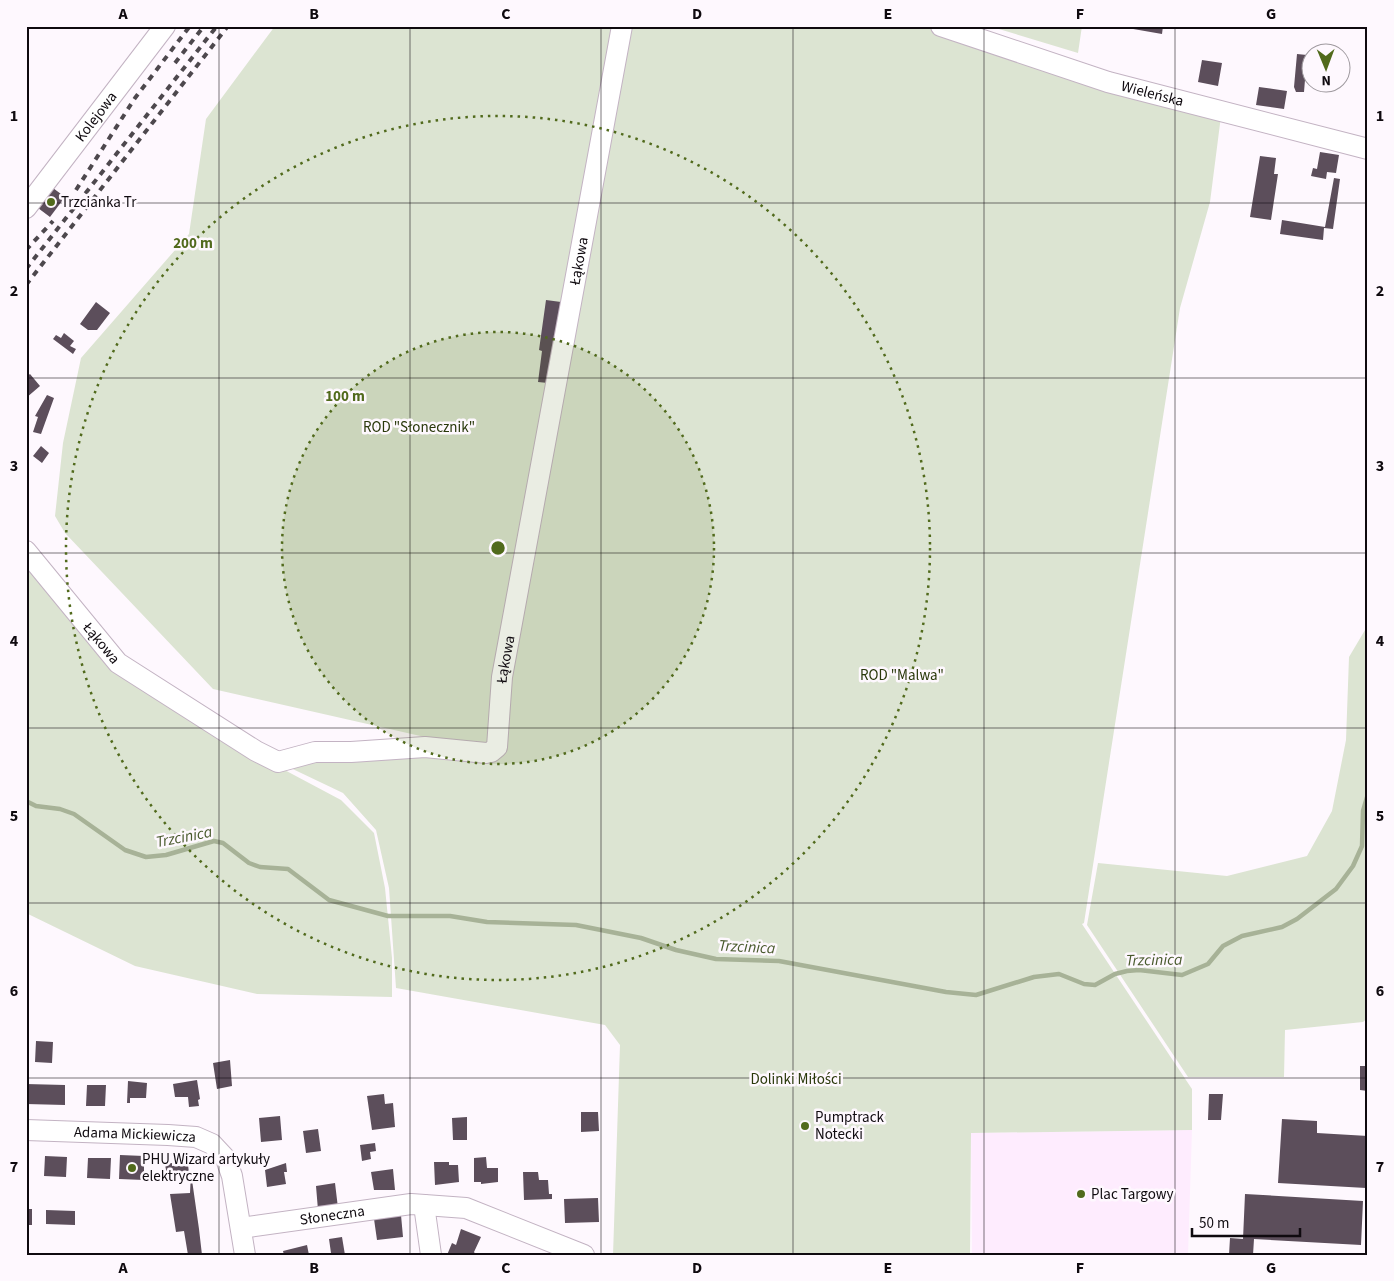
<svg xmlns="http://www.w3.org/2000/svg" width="1394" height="1281" font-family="'Source Sans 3',sans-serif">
	<rect width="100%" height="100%" fill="#fef8fe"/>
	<!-- built -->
	<path fill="#feecfe" d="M1192 1130 1188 1255H972L971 1133Z"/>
	<!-- green -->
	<path fill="#dce4d2" d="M275 26H929L1221 116 1210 202 1180 308 1084 923 1082 924 1192 1089V1130L971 1133 970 1255H613L620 1045 605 1025 396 988 389 888 376 830 343 793 278 762 491 752 213 689 65 533 55 516 63 443 81 358 189 234 206 119Z
		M989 26H1082L1078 53Z
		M26 557 80 627 262 758 341 800 374 833 385 888 392 958V997L257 994 135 966 26 913Z
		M1368 625V1018L1363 1022 1285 1030 1284 1077H1188L1087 925 1098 863 1227 876 1307 856 1332 811 1346 740 1349 657Z"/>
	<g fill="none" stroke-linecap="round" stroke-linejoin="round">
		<!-- stream -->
		<path stroke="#a7b297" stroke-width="4.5" d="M26 801 36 806 60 809 74 814 125 850 146 857 166 855 214 841 223 843 249 863 260 867 288 869 329 900 388 916H450L487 922 576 925 641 938 676 950 716 959 779 961 946 992 976 995 1034 977 1059 974 1084 984 1095 985 1115 974 1127 971 1139 970 1182 975 1208 964 1223 946 1242 936 1282 927 1297 919 1336 889 1353 866 1362 846 1363 811 1368 794"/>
	</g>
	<!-- building -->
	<path fill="#5c4e5b" d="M1116 26H1163L1162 34Z
		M1297 54 1307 55 1304 92H1296L1294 87Z
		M1202 60 1222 63 1218 86 1198 82Z
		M1259 87 1287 91 1284 109 1256 105Z
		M1320 152 1339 155 1336 173 1327 172 1326 179 1311 176 1313 168 1317 169Z
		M1260 156 1276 158 1274 174H1278L1271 220 1250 217Z
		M1334 178 1340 179 1333 229 1324 228 1323 240 1280 234 1282 220 1325 227Z
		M53 188 65 197 50 217 38 208Z
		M546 300 561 302 548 383 538 382 542 351 539 350Z
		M96 302 110 313 97 330H88L80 324Z
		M64 333 74 341 70 346 76 349 73 354 53 339 56 335 61 338Z
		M30 374 40 386 26 398V377Z
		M47 395 54 398 41 434 33 432 38 417 35 416Z
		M41 446 49 453 42 463 33 456Z
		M36 1041 53 1042 52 1063 35 1062Z
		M230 1060 232 1086 217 1089 213 1063Z
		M1360 1066H1368V1091L1360 1090Z
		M197 1080 200 1099 198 1100 199 1106 189 1107 188 1097H175L173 1084Z
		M128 1081 147 1083 146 1098H130V1103H127Z
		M26 1084 65 1085V1105L26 1104Z
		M87 1085H106L105 1106H86Z
		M384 1094 385 1104 393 1103 395 1127 372 1130 367 1096Z
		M1209 1094H1223L1221 1120H1208Z
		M581 1112H598L599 1131 581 1132Z
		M280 1116 282 1140 261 1142 259 1118Z
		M467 1117V1140H453L452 1118Z
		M1282 1119 1317 1121V1133L1368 1136 1366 1188 1278 1183Z
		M318 1129 321 1151 306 1153 303 1131Z
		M375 1143 376 1151 370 1152 371 1159 362 1161 360 1145Z
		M120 1155 144 1156V1180L119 1179Z
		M45 1156 67 1157 66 1177 44 1176Z
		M486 1157 487 1168H498V1182L481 1184V1182H474V1158Z
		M88 1158H111L110 1179 87 1178Z
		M434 1162H449V1165H458L459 1182 435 1185Z
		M172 1163V1166L188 1164 189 1174 167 1177 165 1164Z
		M286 1163 287 1172H284L286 1184 267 1187 265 1170Z
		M393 1169 395 1190H374L371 1172Z
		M523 1172H538L539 1180H548L549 1194H552V1199L524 1200Z
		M191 1173 199 1229 202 1255H188L184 1231 176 1232 170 1194 190 1193Z
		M335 1183 338 1208 318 1210 316 1186Z
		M1245 1194 1363 1201 1361 1245 1254 1239 1253 1255H1229L1230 1238 1243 1239Z
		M598 1198 599 1222 565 1223 564 1199Z
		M26 1209H32V1225H26Z
		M46 1210 75 1211V1225L46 1224Z
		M401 1215 403 1237 377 1240 374 1219Z
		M461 1229 481 1237 474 1252 476 1255H447L452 1243 456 1245Z
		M342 1237 345 1255H325L331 1253 329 1239Z
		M307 1245 309 1255H284L283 1251Z"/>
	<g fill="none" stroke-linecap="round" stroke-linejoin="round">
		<defs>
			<g id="minor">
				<path id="s1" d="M941 26 1108 82 1368 149"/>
				<path id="s2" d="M26 208 165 26"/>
				<path id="s3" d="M26 551 118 663 256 751 278 762 315 752H351L425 747 486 753 491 752 497 747 502 677 622 26"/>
				<path id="s4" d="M26 1130 168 1135 196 1137 212 1144 226 1159 232 1176 245 1255"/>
				<path d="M424 1205 431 1255"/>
				<path id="s5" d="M241 1228 411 1204 466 1208 584 1255"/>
			</g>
		</defs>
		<!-- minor casing -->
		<use href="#minor" stroke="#c3b3c3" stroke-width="22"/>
		<!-- minor -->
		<use href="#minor" stroke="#fff" stroke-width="20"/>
		<!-- rail -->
		<path stroke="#4d484d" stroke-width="4" stroke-dasharray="6 6" stroke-linecap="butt" d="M175 63 204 26
			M76 190 135 98 190 26
			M26 250 53 221
			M26 269 217 26
			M26 285 228 26"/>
	</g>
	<!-- grid -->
	<path fill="none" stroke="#0f0a0f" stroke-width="1" stroke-opacity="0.55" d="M219 26V1255M410 26V1255M601 26V1255M793 26V1255M984 26V1255M1175 26V1255M26 203H1368M26 378H1368M26 553H1368M26 728H1368M26 903H1368M26 1078H1368"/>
	<!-- distance rings -->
	<circle cx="498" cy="548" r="216" fill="#516a1c" fill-opacity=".12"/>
	<g fill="none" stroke="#516a1c" stroke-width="2.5" stroke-dasharray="2.5 5">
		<circle cx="498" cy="548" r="216"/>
		<circle cx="498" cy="548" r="432"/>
	</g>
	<!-- markers -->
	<g fill="#516a1c" stroke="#fef8fe" stroke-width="2">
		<circle cx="51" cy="202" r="5"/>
		<circle cx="805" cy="1126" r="5"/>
		<circle cx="132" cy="1168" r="5"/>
		<circle cx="1081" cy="1194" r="5"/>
	</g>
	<g text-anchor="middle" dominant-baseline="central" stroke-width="5" stroke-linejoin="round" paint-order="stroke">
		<!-- street labels -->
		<g font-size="15" fill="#0f0a0f" stroke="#fef8fe">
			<text stroke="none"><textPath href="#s1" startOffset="222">Wieleńska</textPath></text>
			<text stroke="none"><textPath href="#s2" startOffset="115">Kolejowa</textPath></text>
			<text stroke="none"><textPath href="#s3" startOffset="1049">Łąkowa</textPath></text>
			<text stroke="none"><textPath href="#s3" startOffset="119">Łąkowa</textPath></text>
			<text stroke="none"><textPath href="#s3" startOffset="644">Łąkowa</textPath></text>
			<text stroke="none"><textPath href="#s4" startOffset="109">Adama Mickiewicza</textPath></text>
			<text stroke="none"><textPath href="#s5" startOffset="92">Słoneczna</textPath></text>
		</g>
		<!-- poi labels -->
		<g font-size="15" fill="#0f0a0f" stroke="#fef8fe" text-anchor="start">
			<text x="61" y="202">Trzcianka Tr</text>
			<text x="815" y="1117">Pumptrack<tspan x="815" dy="17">Notecki</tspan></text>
			<text x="142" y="1159">PHU Wizard artykuły<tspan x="142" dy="17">elektryczne</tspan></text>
			<text x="1091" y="1194">Plac Targowy</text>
		</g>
		<!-- park labels -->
		<g font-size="15" fill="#29380a" stroke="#fef8fe">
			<text x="419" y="427">ROD "Słonecznik"</text>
			<text x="902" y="675">ROD "Malwa"</text>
			<text x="796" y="1079">Dolinki Miłości</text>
		</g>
		<!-- water labels -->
		<g font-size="16" font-style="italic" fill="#495a2d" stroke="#fef8fe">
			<text transform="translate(184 837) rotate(-11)">Trzcinica</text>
			<text transform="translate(747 947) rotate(3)">Trzcinica</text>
			<text transform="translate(1154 960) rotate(-1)">Trzcinica</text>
		</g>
	</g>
	<circle cx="498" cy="548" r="8" fill="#516a1c" stroke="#fef8fe" stroke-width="2.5"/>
	<g font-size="15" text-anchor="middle" font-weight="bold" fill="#516a1c" stroke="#fef8fe" stroke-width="5" stroke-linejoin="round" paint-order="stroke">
		<text x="193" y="248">200 m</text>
		<text x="345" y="401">100 m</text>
	</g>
	<!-- border -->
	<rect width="1394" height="1281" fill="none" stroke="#fef8fe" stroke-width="55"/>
	<!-- north arrow -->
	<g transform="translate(1326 68) rotate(179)"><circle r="24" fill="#fef8fe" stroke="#9e999e"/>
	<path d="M0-4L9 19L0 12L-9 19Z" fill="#516a1c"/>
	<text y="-8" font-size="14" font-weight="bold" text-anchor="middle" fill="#0f0a0f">N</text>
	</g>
	<!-- scale -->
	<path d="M1192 1228v8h108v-8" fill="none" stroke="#0f0a0f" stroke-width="2.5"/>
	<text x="1199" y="1228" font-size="15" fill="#0f0a0f" stroke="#fef8fe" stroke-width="4" paint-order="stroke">50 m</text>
	<rect x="28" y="28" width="1338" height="1226" fill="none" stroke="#0f0a0f" stroke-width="2"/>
	<g font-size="16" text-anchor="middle" font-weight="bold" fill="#0f0a0f">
		<text x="123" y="19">A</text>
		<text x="314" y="19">B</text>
		<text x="506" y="19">C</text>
		<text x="697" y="19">D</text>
		<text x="888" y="19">E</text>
		<text x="1080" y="19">F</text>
		<text x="1271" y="19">G</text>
		<text x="14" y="121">1</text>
		<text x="1380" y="121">1</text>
		<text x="14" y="296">2</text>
		<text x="1380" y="296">2</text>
		<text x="14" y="471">3</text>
		<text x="1380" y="471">3</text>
		<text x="14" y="646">4</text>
		<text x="1380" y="646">4</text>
		<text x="14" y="821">5</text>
		<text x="1380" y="821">5</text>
		<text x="14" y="996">6</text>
		<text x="1380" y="996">6</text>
		<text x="14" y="1172">7</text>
		<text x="1380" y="1172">7</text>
		<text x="123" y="1273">A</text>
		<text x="314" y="1273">B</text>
		<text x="506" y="1273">C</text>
		<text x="697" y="1273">D</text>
		<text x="888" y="1273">E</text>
		<text x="1080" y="1273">F</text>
		<text x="1271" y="1273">G</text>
	</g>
</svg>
